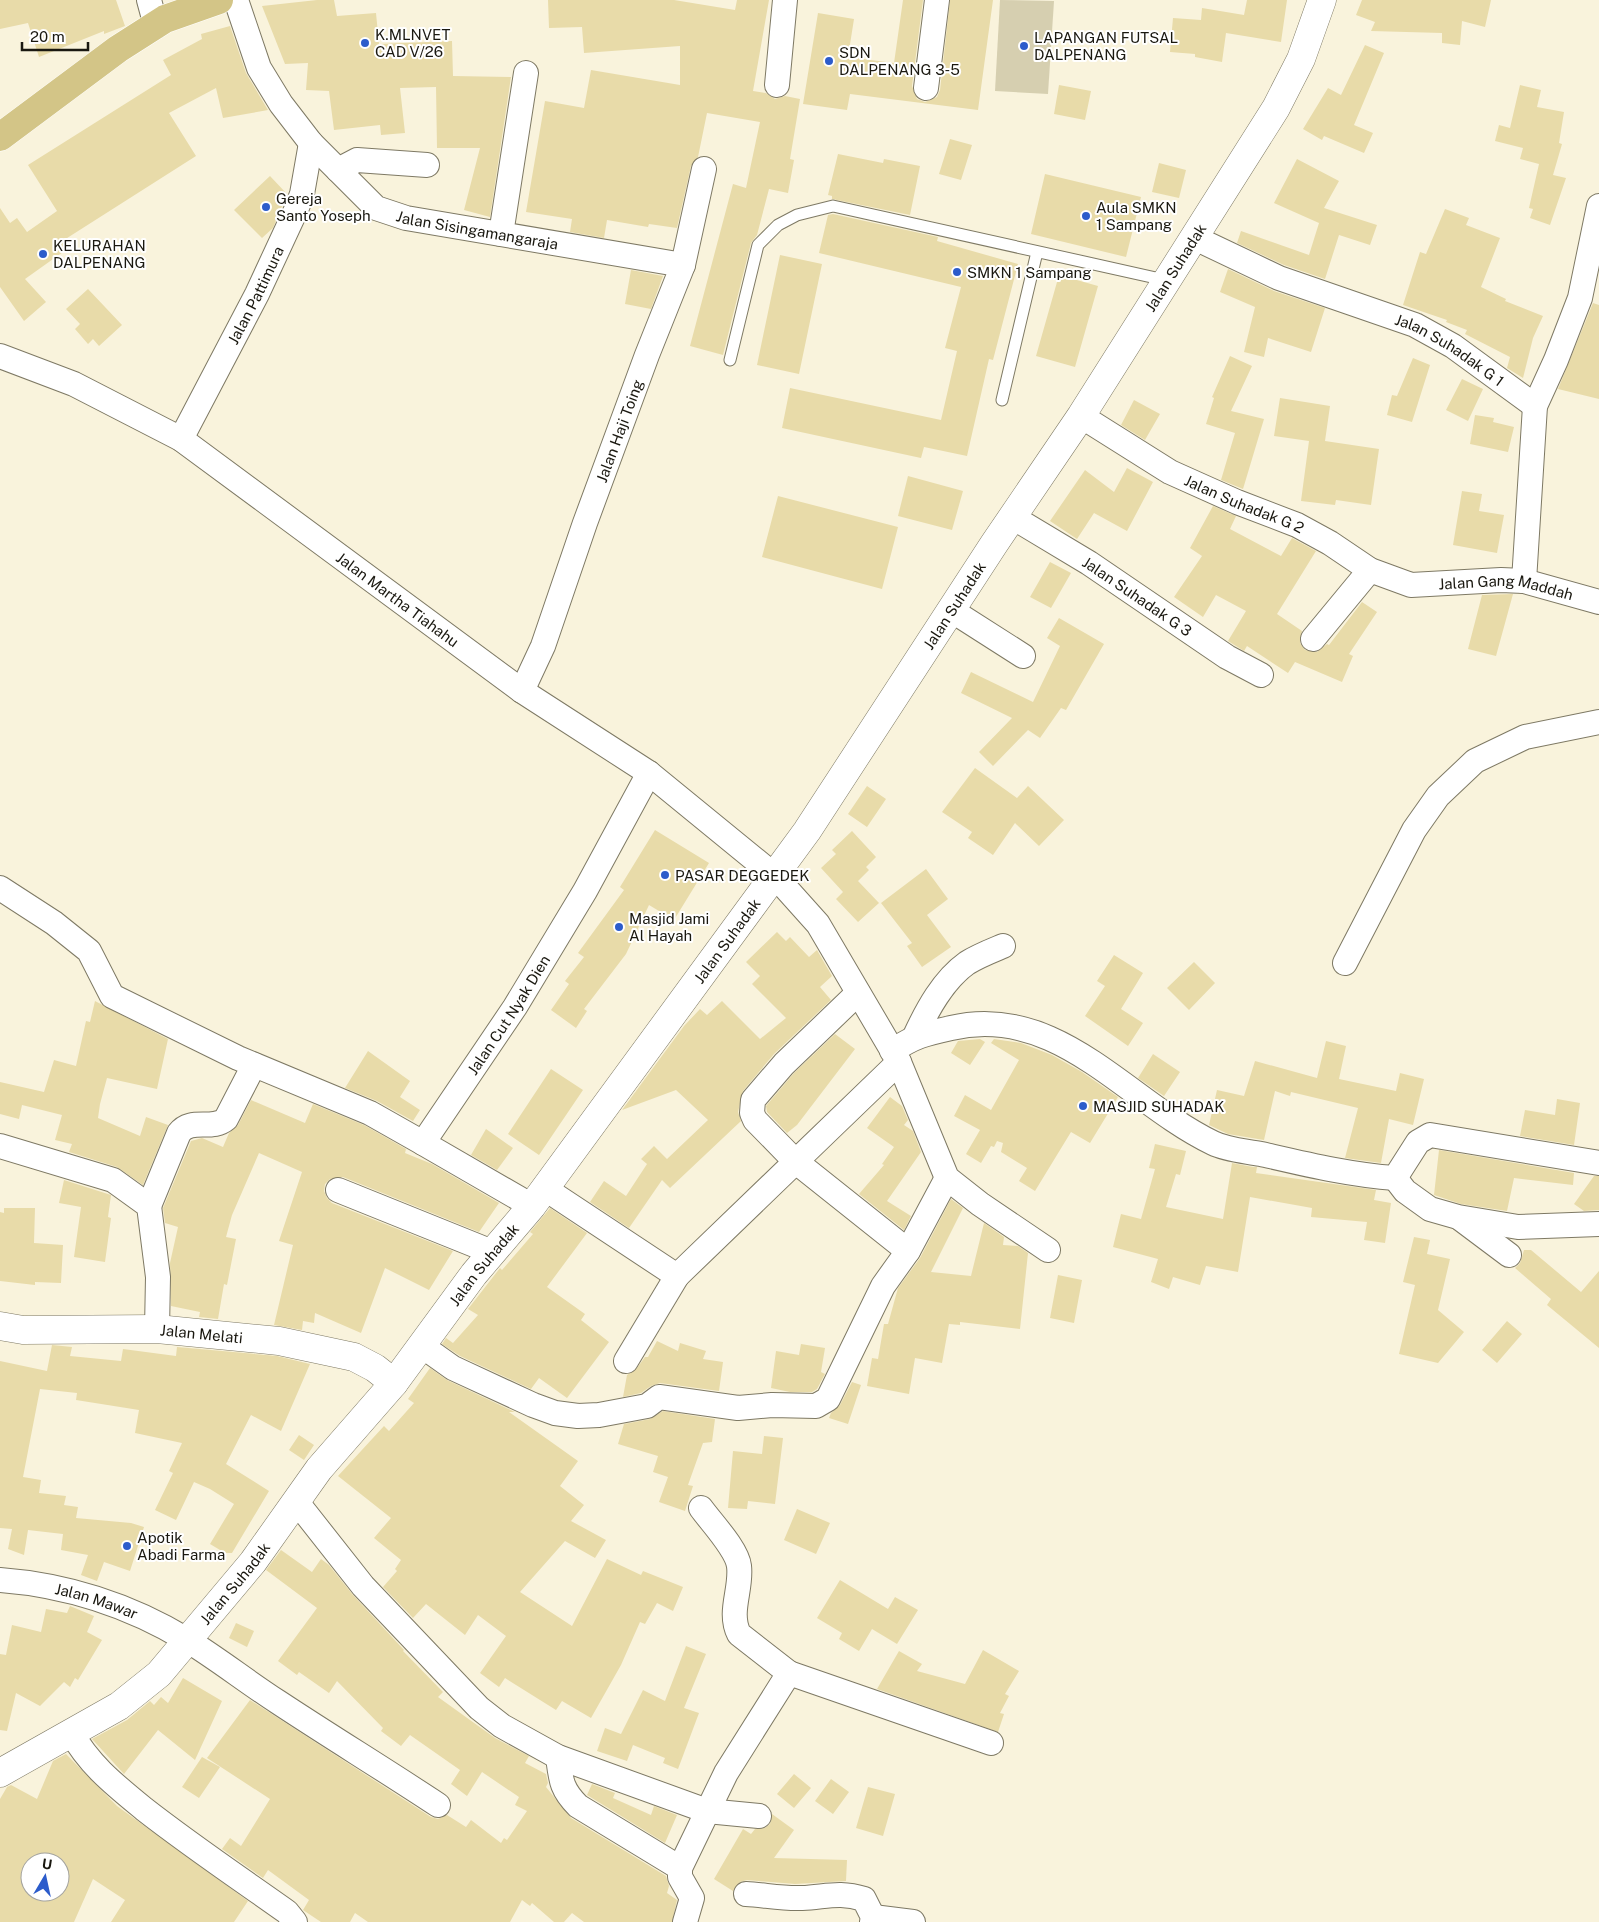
<svg xmlns="http://www.w3.org/2000/svg" width="1599" height="1922" font-family="'Public Sans',sans-serif">
	<rect width="100%" height="100%" fill="#f9f3dc"/>
	<!-- green -->
	<path fill="#d6cfb0" d="M1000 0 1054 1 1048 94 995 91Z"/>
	<!-- building -->
	<path fill="#e8dba9" fill-rule="evenodd" d="M0 0H116L125 26 104 34V31L39 57 28 23 0 29Z
		M317 0H334L337 16 376 13 379 44 452 41 453 76 511 77 490 217 464 210 480 148H437L436 87 400 88 405 133 381 135 380 125 334 130 329 91 306 90 308 63 285 64 262 6Z
		M548 0H674L735 10 737 0H769L753 91 766 93 775 99 785 96 800 99 790 159 794 160 788 193 769 189 757 235 751 243 723 355 690 346 733 184 746 188 760 122 707 113 698 157 691 166 677 228 649 224 648 227 607 220 604 238 570 232 572 219 526 212 545 101 584 108 591 70 680 85V46L584 53 582 27 549 28Z
		M903 0H923L912 86 917 99 925 102 937 97 940 90 950 0H993L978 110 850 94 847 110 803 104 818 13 854 19 848 57 894 63Z
		M1247 0H1287L1281 42 1226 33 1222 62 1195 57V54L1170 52 1173 18 1201 20 1202 8 1244 15Z
		M1362 0H1491L1485 27 1462 21 1460 45 1442 43V33L1371 31 1375 22 1356 15Z
		M230 26 246 73 268 110 223 118 216 88 169 113 196 156 64 240 70 247 25 279 46 302 24 321 0 287V208L10 223 17 218 27 232 57 211 28 165 171 75 163 60 202 39 201 34Z
		M1365 45 1384 53 1354 125 1373 133 1364 153 1324 136 1322 140 1303 129 1328 88 1341 95Z
		M1059 85 1091 91 1085 120 1054 114Z
		M1520 85 1541 90 1537 107 1564 112 1559 143 1562 144 1553 175 1566 178 1550 225 1530 218 1533 209 1529 208 1539 164 1520 159 1523 148 1495 141 1499 125 1510 128Z
		M950 139 972 145 961 180 939 174Z
		M838 154 883 163 884 159 920 166 910 215 832 199V196L828 195Z
		M1297 159 1339 181 1324 208 1377 225 1370 245 1339 235 1325 279 1284 265 1237 243 1241 231 1309 255 1319 223 1274 203Z
		M1159 163 1186 170 1179 198 1152 192Z
		M1045 174 1141 197 1126 257 1031 234Z
		M270 176 287 194 273 228 262 238 234 210Z
		M1445 209 1469 218 1466 225 1500 238 1481 287 1506 299 1505 301 1543 316 1533 338 1523 378 1507 368 1510 357 1465 334 1467 330 1446 322 1447 320 1403 305 1420 252 1426 254Z
		M833 214 938 237 937 241 1018 264 993 360 989 359 967 456 924 447 921 458 782 428 790 388 941 420 957 351 945 348 961 287 819 253 828 215Z
		M780 255 822 264 799 374 757 365Z
		M1228 269 1274 291 1325 308 1311 352 1268 338 1264 357 1244 352 1255 307 1220 292Z
		M631 270 663 276 651 309 625 304Z
		M1059 275 1098 286 1075 367 1036 356Z
		M88 289 122 325 99 346 93 339 88 344 75 329 80 324 66 309Z
		M1593 303 1599 305V399L1558 389Z
		M1230 356 1252 366 1231 411 1264 419 1243 489 1221 480 1235 433 1206 424 1214 398 1212 397Z
		M1413 358 1430 365 1412 422 1387 415 1392 395 1397 396Z
		M1462 379 1483 389 1468 421 1446 410Z
		M1280 398 1330 406 1325 441 1379 449 1371 505 1336 500 1335 505 1301 501 1309 441 1274 436Z
		M1134 400 1160 414 1145 440 1121 425Z
		M1475 415 1494 418 1493 422 1514 427 1508 452 1470 444Z
		M1127 468 1153 482 1127 531 1094 513 1077 539 1050 521 1085 470 1114 492Z
		M908 476 963 491 952 530 898 516Z
		M1462 491 1482 494 1479 511 1504 515 1497 553 1453 545Z
		M778 496 898 527 882 589 762 557Z
		M1213 506 1236 516 1230 529 1281 556 1292 538 1316 551 1277 614 1302 631 1300 643 1305 650 1317 652 1327 644 1329 645 1362 602 1377 612 1349 654 1353 656 1342 682 1295 662 1288 673 1247 646 1244 651 1228 641 1246 611 1216 595 1203 617 1174 597 1202 556 1190 548Z
		M1050 562 1071 573 1051 608 1030 597Z
		M1513 594 1496 656 1468 649 1482 595Z
		M1059 618 1104 644 1066 710 1061 708 1040 738 1028 730 993 766 979 752 1012 718 961 693 971 672 1033 702 1060 646 1047 638Z
		M975 768 1017 798 1028 786 1064 820 1039 846 1015 823 993 855 968 838 972 832 942 812Z
		M867 786 886 799 867 827 848 814Z
		M655 830 709 863 674 920 649 905 626 954 584 1009 587 1011 576 1028 551 1010 569 984 565 981 584 957 578 953 624 890 620 887Z
		M852 831 876 857 866 867 869 870 858 881 879 903 858 922 836 899 843 892 821 868 836 854 832 850Z
		M926 869 948 899 927 915 951 947 922 967 907 946 912 943 881 903Z
		M777 932 786 941 790 937 809 957 817 950 832 976 820 987 831 1000 774 1054 743 1091 738 1112 741 1121 670 1188 662 1180 629 1228 590 1202 604 1181 626 1196 647 1164 641 1159 654 1146 667 1159 708 1120 676 1090 622 1110 684 1026 700 1009 707 1015 722 1001 760 1039 786 1018 752 984 760 976 746 962Z
		M1114 955 1143 973 1121 1009 1143 1023 1128 1046 1085 1016 1105 986 1097 981Z
		M1194 962 1215 983 1189 1010 1167 988Z
		M95 1001 168 1039 157 1089 107 1078 100 1104 98 1118 140 1136 146 1117 168 1125 143 1185 117 1167 69 1152 72 1144 55 1140 62 1115 22 1105 19 1119 0 1114V1082L44 1092 54 1060 76 1066 86 1021 90 1022Z
		M835 1034 855 1049 797 1125 787 1133 767 1112 766 1106 794 1073Z
		M980 1039 985 1042 970 1065 951 1053 958 1041Z
		M994 1039 1021 1043 1052 1055 1082 1072 1118 1097 1090 1143 1071 1132 1035 1191 1019 1181 1027 1168 1001 1152 1003 1143 997 1141 994 1147 991 1146 981 1163 966 1154 980 1130 954 1116 965 1095 991 1110 1019 1060 991 1043Z
		M1326 1041 1346 1046 1339 1079 1396 1091 1400 1073 1424 1079 1413 1125 1389 1119 1381 1163 1345 1158 1358 1108 1291 1092 1290 1096 1275 1091 1264 1140 1228 1134 1209 1125 1217 1090 1244 1096 1255 1061 1317 1078Z
		M368 1051 410 1081 400 1097 420 1110 413 1121 377 1101 345 1088Z
		M1153 1054 1180 1072 1164 1096 1138 1078Z
		M551 1069 583 1090 539 1155 508 1134Z
		M890 1097 902 1106 908 1120 904 1125 913 1131 921 1152 887 1201 911 1216 904 1230 859 1194 884 1165 882 1164 894 1147 867 1128Z
		M1557 1099 1580 1103 1574 1145 1520 1136 1525 1110 1555 1115Z
		M251 1100 305 1123 313 1104 364 1125 406 1149 405 1153 432 1164 499 1203 479 1232 343 1177 330 1179 325 1184 324 1191 327 1198 332 1203 453 1251 429 1290 385 1268 361 1333 315 1313 314 1323 303 1321 302 1330 274 1325 293 1245 279 1241 302 1172 259 1153 232 1215 226 1237 236 1239 227 1285 224 1284 218 1319 199 1317 200 1312 171 1306 170 1263 178 1227 165 1223 163 1208 191 1141 202 1138 223 1147 229 1133 238 1125Z
		M486 1129 513 1148 497 1170 471 1155Z
		M1155 1144 1186 1151 1180 1175 1176 1174 1166 1207 1223 1219 1232 1163 1253 1167H1257L1256 1173 1376 1190 1374 1200 1391 1203 1385 1243 1364 1240 1367 1222 1311 1217 1312 1208 1250 1197 1238 1272 1206 1266 1200 1285 1173 1277 1169 1289 1151 1282 1158 1259 1113 1247 1121 1214 1141 1219 1155 1169 1149 1168Z
		M1439 1150 1574 1173 1573 1185 1514 1178 1507 1211 1461 1204 1434 1195Z
		M1594 1176H1599V1210L1584 1211 1574 1204Z
		M64 1180 111 1195 108 1217 111 1218 105 1262 74 1257 81 1207 59 1203Z
		M951 1199 963 1208 931 1272 971 1276 984 1223 1004 1237 1003 1245 1018 1246 1028 1253 1020 1329 960 1322V1325L949 1324 942 1363 915 1358 909 1394 867 1386 872 1358 878 1359 884 1324H888L898 1288 920 1258Z
		M4 1208H35L34 1243 63 1245 61 1283 35 1282V1285L0 1281V1212L4 1213Z
		M550 1208 587 1233 547 1287 585 1314 581 1320 609 1342 567 1398 539 1378 531 1389 460 1356 442 1344 446 1338 453 1343 478 1315 468 1309 500 1268 502 1270 533 1234 530 1232Z
		M1414 1237 1430 1240 1427 1254 1450 1259 1438 1310 1464 1332 1438 1363 1399 1354 1415 1285 1403 1282Z
		M1524 1250H1531L1581 1292 1599 1271V1348L1547 1305 1551 1299 1515 1268 1520 1263Z
		M1058 1275 1082 1280 1074 1323 1050 1318Z
		M1507 1321 1522 1334 1497 1363 1482 1350Z
		M657 1341 678 1351 680 1343 706 1351 703 1359 723 1362 719 1391 660 1383 651 1386 641 1393 623 1397 627 1375 637 1368 645 1357H648Z
		M801 1344 825 1348 821 1372 825 1374 817 1389 812 1392H790L771 1388 776 1351 799 1355Z
		M52 1345 72 1347 70 1356 121 1361 123 1349 176 1356 177 1347 277 1356 310 1364 281 1431 251 1415 226 1464 269 1491 232 1553H225L210 1544 234 1504 210 1489 194 1482 176 1520 155 1510 173 1473 169 1471 182 1443 135 1433 139 1410 76 1400 77 1393 40 1389 23 1477 41 1480 39 1493 66 1496 64 1505 78 1507 76 1518 131 1523 144 1527 130 1571 104 1562 97 1581 81 1575 88 1555 61 1550 63 1534 28 1530 24 1555 8 1549 12 1529 0 1528V1361L47 1371Z
		M430 1368 447 1380 515 1412H509L578 1461 560 1486 584 1505 571 1521 606 1540 595 1558 565 1541 520 1592 572 1626 607 1559 641 1575 643 1571 683 1587 673 1611 657 1603 645 1624 640 1622 621 1665 591 1718 562 1701 556 1710 505 1678 499 1687 480 1673 506 1636 478 1615 465 1635 426 1604 413 1618 383 1587 397 1571 395 1569 401 1560 374 1538 391 1518 338 1476 384 1426 389 1431 414 1403 408 1399Z
		M852 1382 861 1385 848 1424 829 1418 831 1413 840 1405Z
		M663 1411 715 1419 712 1442 703 1443 688 1485 693 1486 685 1511 659 1502 668 1477 653 1472 658 1456 618 1444 624 1424 650 1419Z
		M299 1435 314 1445 304 1460 289 1450Z
		M764 1436 783 1438 775 1504 748 1501 747 1509 728 1508 733 1451 762 1454Z
		M797 1509 830 1523 816 1554 784 1540Z
		M281 1550 312 1572 321 1559 329 1565 353 1595 404 1650 403 1651 443 1692 438 1697 495 1738 529 1756 525 1763 546 1774 548 1783 546 1787 571 1818 666 1876 669 1886 667 1893 677 1900 672 1922H584L572 1913 564 1922H554L532 1903 530 1906 522 1900 510 1922H368L355 1913 350 1922H321L303 1910 309 1900 268 1870 263 1878 222 1849 230 1838 241 1846 270 1799 207 1758 250 1700 431 1817 438 1819 447 1815 466 1827 471 1820 501 1843 504 1838 507 1840 527 1811 515 1805 519 1797 482 1772 467 1796 451 1784 460 1770 410 1735 401 1746 381 1731 383 1728 337 1681 329 1693 299 1672 297 1675 278 1661 317 1608 266 1570Z
		M840 1580 888 1609 895 1597 918 1610 897 1644 872 1629 859 1651 839 1639 842 1633 817 1618Z
		M70 1606 94 1616 87 1632 102 1640 78 1680 75 1678 70 1687 64 1682 40 1706 16 1693 7 1731 0 1730V1654L6 1655 12 1625 41 1632 46 1609 67 1613Z
		M236 1623 254 1631 247 1647 229 1638Z
		M686 1646 706 1654 684 1708 699 1713 678 1769 663 1763 665 1758 633 1745 627 1761 597 1751 605 1728 621 1734 643 1690 665 1701Z
		M983 1650 1019 1671 1005 1694 1009 1696 1000 1713 1004 1714 998 1732 877 1689 899 1651 922 1664 917 1671 965 1684Z
		M183 1678 222 1701 195 1760 158 1730 124 1774 92 1739 127 1720 150 1701 154 1705 161 1697 168 1703Z
		M66 1754 117 1806 248 1901 234 1922H111L125 1900 93 1879 74 1922H0V1799L7 1787 11 1785 37 1799 53 1761ZM30 1862H60V1892H30Z
		M202 1757 220 1767 199 1798 182 1787Z
		M794 1774 811 1788 794 1808 777 1794Z
		M831 1779 849 1792 833 1814 815 1801Z
		M592 1784 615 1793 613 1798 651 1815 654 1806 677 1815 665 1843 587 1795Z
		M868 1787 895 1794 883 1836 856 1828Z
		M772 1814 794 1830 774 1858 847 1860 846 1881 795 1884 747 1880 740 1882 733 1891 714 1879 743 1829 751 1834 755 1829 765 1828 770 1824Z"/>
	<g fill="none" stroke-linecap="round" stroke-linejoin="round">
		<defs>
			<path id="service" d="M730 360 758 245 778 225 797 215 833 206 1165 280
				M1002 400 1037 252"/>
			<g id="minor">
				<path d="M149 0 156 26"/>
				<path id="s1" d="M236 0 259 68 281 104 311 143 376 208 406 218 683 265"/>
				<path d="M777 85 785 0"/>
				<path d="M926 88 937 0"/>
				<path d="M338 170 357 160 427 165"/>
				<path d="M501 234 526 73"/>
				<path id="s2" d="M1195 238 1279 278 1415 325 1453 346 1535 406"/>
				<path id="s3" d="M0 356 74 384 181 439 522 691 649 773 775 876 818 924 899 1062 947 1178 980 1204 1048 1250"/>
				<path id="s4" d="M1081 416 1170 472 1237 502 1297 525 1330 543 1370 570 1411 585 1501 580 1524 581 1599 602"/>
				<path id="s5" d="M181 439 257 294 296 210 302 194 311 143"/>
				<path id="s6" d="M1014 518 1089 563 1227 657 1261 675"/>
				<path d="M1524 581 1535 406 1556 360 1580 298 1599 206"/>
				<path d="M951 610 1023 656"/>
				<path d="M1313 639 1370 570"/>
				<path id="s7" d="M522 691 543 646 585 523 647 355 683 265 704 169"/>
				<path d="M0 888 54 923 89 951 112 996 238 1058 370 1113 423 1143"/>
				<path d="M1345 963 1414 830 1438 796 1475 761 1525 737 1599 722"/>
				<path d="M858 993 784 1064 753 1100 752 1113 755 1120 795 1161 908 1251"/>
				<path d="M915 1036C927 1010 943 980 967 963 978 956 991 951 1003 946"/>
				<path d="M892 1051C915 1036 924 1034 951 1028 1058 1003 1126 1101 1213 1143 1227 1150 1246 1151 1261 1154 1305 1164 1350 1175 1395 1178L1418 1142 1430 1135 1599 1163"/>
				<path d="M0 1146 113 1180 149 1206 158 1277 157 1329"/>
				<path d="M1395 1178 1405 1191 1430 1209 1458 1217 1518 1227 1599 1224"/>
				<path d="M544 1188 677 1276 899 1062"/>
				<path d="M338 1190 492 1252"/>
				<path d="M149 1206 179 1133C191 1117 212 1131 226 1119L254 1065"/>
				<path id="s8" d="M532 1206 423 1143 515 1007 585 891 649 773"/>
				<path d="M1461 1219 1509 1255"/>
				<path d="M422 1346 453 1368 533 1405 555 1413 578 1416 599 1415 647 1406 659 1397 738 1408 772 1405 816 1406 828 1399 883 1286 908 1251 947 1178"/>
				<path d="M626 1361 677 1276"/>
				<path d="M296 1501 363 1586 479 1708 502 1726 558 1757 707 1811 759 1816"/>
				<path id="s9" d="M0 1580C66 1585 129 1605 187 1640 218 1659 247 1682 278 1702 331 1737 385 1770 438 1805"/>
				<path d="M789 1673 991 1743"/>
				<path d="M71 1732C89 1765 116 1786 144 1809 190 1845 239 1878 287 1912L295 1922"/>
				<path d="M558 1757C561 1780 561 1789 578 1806L680 1868"/>
				<path d="M746 1894C764 1895 784 1899 802 1898 826 1897 839 1891 864 1899L873 1917 872 1922"/>
				<path d="M873 1917 913 1922"/>
				<path d="M685 1922 692 1898 680 1877V1868L726 1773 789 1673 739 1634C728 1612 742 1589 739 1566 737 1549 711 1522 701 1508"/>
			</g>
			<g id="tertiary">
				<path id="s10" d="M0 1326 23 1330 157 1329 279 1341 354 1357 375 1368 394 1383"/>
				<path id="s11" d="M0 1773 119 1706 159 1674 253 1562 319 1469 394 1383 474 1274 532 1206 807 831 994 544 1081 416 1276 108 1301 59 1322 0"/>
			</g>
			<path id="primary" d="M0 137 118 49 165 19 219 0"/>
		</defs>
		<!-- service casing -->
		<use href="#service" stroke="#7e7964" stroke-width="13"/>
		<!-- minor casing -->
		<use href="#minor" stroke="#7e7964" stroke-width="26"/>
		<!-- tertiary casing -->
		<use href="#tertiary" stroke="#7e7964" stroke-width="29"/>
		<!-- primary casing -->
		<use href="#primary" stroke="#fff" stroke-width="29"/>
		<!-- service -->
		<use href="#service" stroke="#fff" stroke-width="11"/>
		<!-- minor -->
		<use href="#minor" stroke="#fff" stroke-width="24"/>
		<!-- tertiary -->
		<use href="#tertiary" stroke="#fff" stroke-width="28"/>
		<!-- primary -->
		<use href="#primary" stroke="#d3c587" stroke-width="28"/>
	</g>
	<!-- markers -->
	<g fill="#2c5ccb" stroke="#fff" stroke-width="2">
		<circle cx="365" cy="43" r="5"/>
		<circle cx="1024" cy="46" r="5"/>
		<circle cx="829" cy="61" r="5"/>
		<circle cx="266" cy="207" r="5"/>
		<circle cx="1086" cy="216" r="5"/>
		<circle cx="43" cy="254" r="5"/>
		<circle cx="957" cy="272" r="5"/>
		<circle cx="665" cy="875" r="5"/>
		<circle cx="619" cy="927" r="5"/>
		<circle cx="1083" cy="1106" r="5"/>
		<circle cx="127" cy="1546" r="5"/>
	</g>
	<g text-anchor="middle" dominant-baseline="central" stroke-width="4" stroke-linejoin="round" paint-order="stroke">
		<!-- poi labels -->
		<g font-size="15" fill="#1a1810" stroke="#fff" text-anchor="start">
			<text x="375" y="34">K.MLNVET<tspan x="375" dy="17">CAD V/26</tspan></text>
			<text x="1034" y="37">LAPANGAN FUTSAL<tspan x="1034" dy="17">DALPENANG</tspan></text>
			<text x="839" y="52">SDN<tspan x="839" dy="17">DALPENANG 3-5</tspan></text>
			<text x="276" y="198">Gereja<tspan x="276" dy="17">Santo Yoseph</tspan></text>
			<text x="1096" y="207">Aula SMKN<tspan x="1096" dy="17">1 Sampang</tspan></text>
			<text x="53" y="245">KELURAHAN<tspan x="53" dy="17">DALPENANG</tspan></text>
			<text x="967" y="272">SMKN 1 Sampang</text>
			<text x="675" y="875">PASAR DEGGEDEK</text>
			<text x="629" y="918">Masjid Jami<tspan x="629" dy="17">Al Hayah</tspan></text>
			<text x="1093" y="1106">MASJID SUHADAK</text>
			<text x="137" y="1537">Apotik<tspan x="137" dy="17">Abadi Farma</tspan></text>
		</g>
		<!-- street labels -->
		<g font-size="15" fill="#1a1810" stroke="#fff">
			<text stroke="none"><textPath href="#s1" startOffset="359">Jalan Sisingamangaraja</textPath></text>
			<text stroke="none"><textPath href="#s11" startOffset="1925">Jalan Suhadak</textPath></text>
			<text stroke="none"><textPath href="#s5" startOffset="162">Jalan Pattimura</textPath></text>
			<text stroke="none"><textPath href="#s2" startOffset="279">Jalan Suhadak G 1</textPath></text>
			<text stroke="none"><textPath href="#s7" startOffset="278">Jalan Haji Toing</textPath></text>
			<text stroke="none"><textPath href="#s4" startOffset="186">Jalan Suhadak G 2</textPath></text>
			<text stroke="none"><textPath href="#s4" startOffset="468">Jalan Gang Maddah</textPath></text>
			<text stroke="none"><textPath href="#s6" startOffset="146">Jalan Suhadak G 3</textPath></text>
			<text stroke="none"><textPath href="#s3" startOffset="469">Jalan Martha Tiahahu</textPath></text>
			<text stroke="none"><textPath href="#s11" startOffset="1521">Jalan Suhadak</textPath></text>
			<text stroke="none"><textPath href="#s11" startOffset="1116">Jalan Suhadak</textPath></text>
			<text stroke="none"><textPath href="#s8" startOffset="280">Jalan Cut Nyak Dien</textPath></text>
			<text stroke="none"><textPath href="#s11" startOffset="711">Jalan Suhadak</textPath></text>
			<text stroke="none"><textPath href="#s10" startOffset="202">Jalan Melati</textPath></text>
			<text stroke="none"><textPath href="#s11" startOffset="306">Jalan Suhadak</textPath></text>
			<text stroke="none"><textPath href="#s9" startOffset="99">Jalan Mawar</textPath></text>
		</g>
	</g>
	<!-- north arrow -->
	<g transform="translate(45 1877) rotate(9)"><circle r="24" fill="#ffffff" stroke="#a3a39f"/>
	<path d="M0-4L9 19L0 12L-9 19Z" fill="#2c5ccb"/>
	<text y="-8" font-size="14" font-weight="bold" text-anchor="middle" fill="#1a1810">U</text>
	</g>
	<!-- scale -->
	<path d="M22 42v8h66v-8" fill="none" stroke="#1a1810" stroke-width="2.5"/>
	<text x="30" y="42" font-size="15" fill="#1a1810" stroke="#ffffff" stroke-width="4" paint-order="stroke">20 m</text>
</svg>
